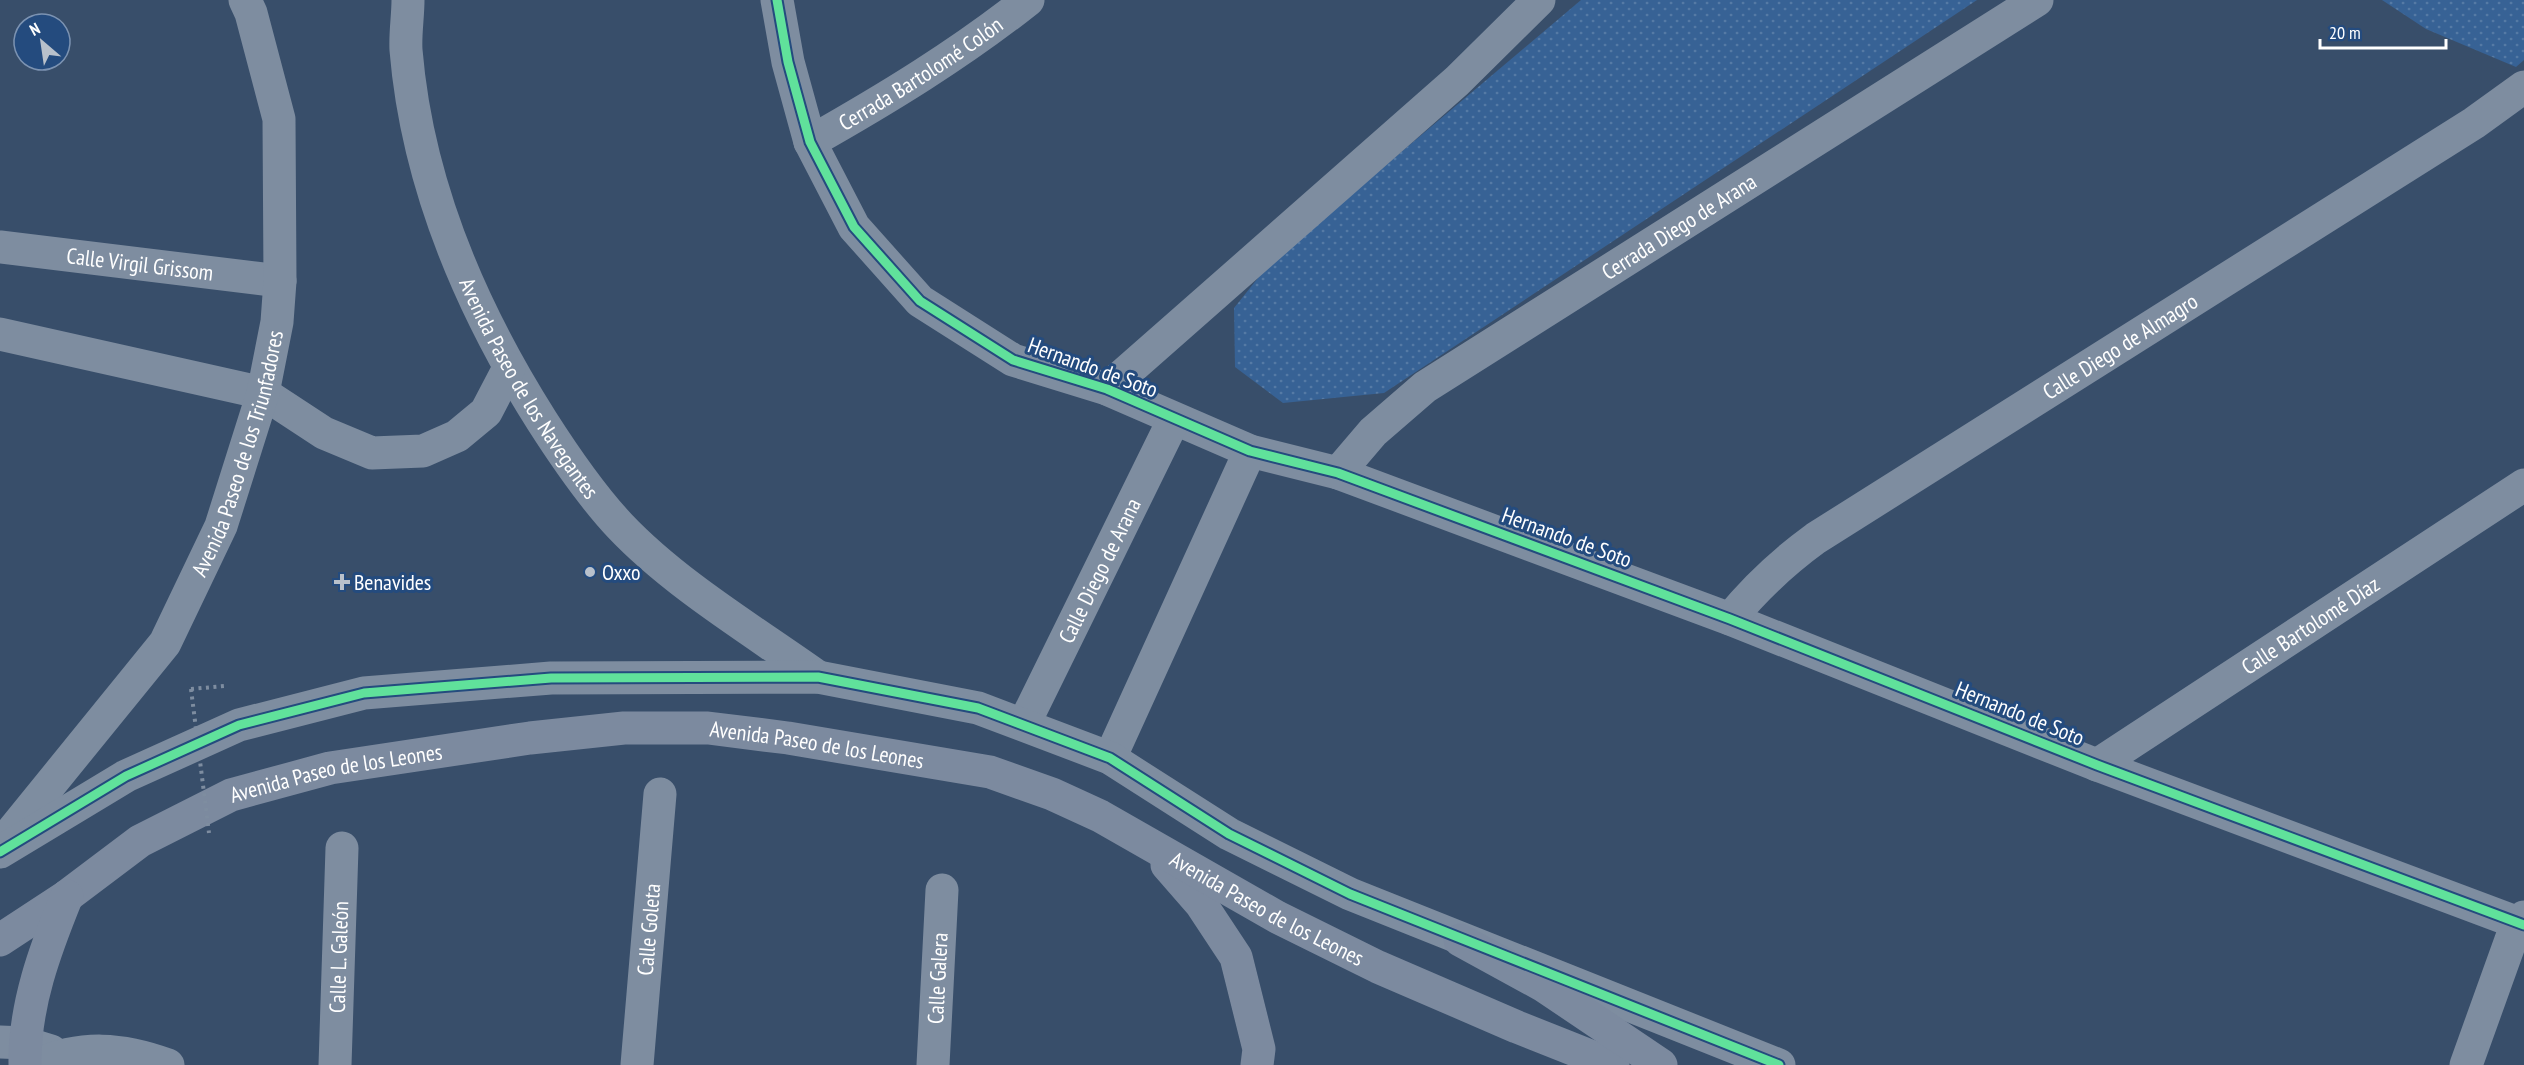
<svg xmlns="http://www.w3.org/2000/svg" width="2524" height="1065" font-family="'PT Sans Narrow',sans-serif">
	<defs>
		<pattern id="grass-dots" width="8" height="8" patternUnits="userSpaceOnUse" patternTransform="scale(1.5)"><rect width="8" height="8" fill="#376295"/><path d="M2 2h.1M6 6h.1" fill="none" stroke="#557aa5" stroke-width="1.8" stroke-linecap="round"/></pattern>
	</defs>
	<rect width="100%" height="100%" fill="#384e6a"/>
	<!-- grass -->
	<path fill="url(#grass-dots)" d="M1581 0H1977L1384 393 1283 403 1235 367 1234 308 1270 263Z
		M2382 0H2524V60L2516 67 2426 29Z"/>
	<g fill="none" stroke-linecap="round" stroke-linejoin="round">
		<!-- path -->
		<path stroke="#7e8da0" stroke-width="4" stroke-dasharray="3 4.5" stroke-linecap="butt" d="M191 689 225 686 226 689"/>
		<!-- minor -->
		<g stroke="#7e8da0" stroke-width="33">
			<path id="s1" d="M408 0C408 16 405 34 406 50 417 183 471 309 542 421 565 457 590 494 620 526 675 584 752 630 818 677"/>
			<path d="M777 0 788 62 810 142 854 227 920 301 1013 360 1107 389 1250 451 1338 473 1730 619 2097 765 2524 925"/>
			<path id="s2" d="M810 142C886 99 960 54 1028 0"/>
			<path id="s3" d="M0 247 280 281"/>
			<path d="M0 334 263 393 324 433 372 453 423 451 457 436 486 412 509 368"/>
			<path d="M1107 389 1457 81 1539 0"/>
			<path id="s4" d="M1338 473 1373 432 1425 387 2037 0"/>
			<path id="s5" d="M1730 619C1756 587 1783 562 1816 538L2474 123 2524 87"/>
			<path id="s6" d="M1024 724 1174 419"/>
			<path d="M1110 758 1250 451"/>
			<path id="s7" d="M2097 765 2524 485"/>
			<path id="s8" d="M5 840 165 643 221 526 263 393 277 322 280 281 279 119 251 13 245 0"/>
			<path d="M0 852 126 776 239 725 364 693 551 678 818 677 978 708 1110 758 1229 834 1350 894 1779 1065"/>
			<path d="M0 1042 25 1043 51 1051"/>
			<path d="M37 1065C81 1045 122 1048 168 1065"/>
			<path id="s9" d="M335 1065 342 848"/>
			<path id="s10" d="M637 1065 660 794"/>
			<path id="s11" d="M933 1065 942 890"/>
			<path d="M2466 1065 2517 923 2524 917"/>
		</g>
		<!-- major -->
		<g stroke="#7c8a9f" stroke-width="33">
			<path d="M1167 865 1201 904 1236 957 1259 1049 1257 1065"/>
			<path id="s12" d="M0 940 67 896 140 841 231 795 330 768 530 738 624 728H708L788 738 990 772 1052 794 1100 816 1277 917 1378 967 1517 1027 1613 1065"/>
			<path d="M1460 940 1544 986 1661 1065"/>
			<path d="M25 1065C24 1006 45 950 67 896"/>
		</g>
		<!-- path-bridge -->
		<path stroke="#7e8da0" stroke-width="4" stroke-dasharray="3 4.5" stroke-linecap="butt" d="M191 689 209 833"/>
		<defs>
			<path id="cycleway" d="M777 0 788 62 810 142 854 227 920 301 1013 360 1107 389 1250 451 1338 473 1730 619 2097 765 2524 925
				M0 852 126 776 239 725 364 693 551 678 818 677 978 708 1110 758 1229 834 1350 894 1779 1065"/>
		</defs>
		<!-- cycleway casing -->
		<use href="#cycleway" stroke="#244b7e" stroke-width="13"/>
		<!-- cycleway -->
		<use href="#cycleway" stroke="#60e19b" stroke-width="9"/>
	</g>
	<!-- markers -->
	<g fill="#b9c1cb" stroke="#244b7e" stroke-width="2">
		<circle cx="590" cy="572" r="6"/>
		<path d="M339 573h6v6h6v6h-6v6h-6v-6h-6v-6h6z"/>
	</g>
	<g text-anchor="middle" dominant-baseline="central" stroke-width="6" stroke-linejoin="round" paint-order="stroke">
		<!-- street labels -->
		<g font-size="22" fill="#fff" stroke="#244b7e">
			<text stroke="none"><textPath href="#s2" startOffset="130">Cerrada Bartolomé Colón</textPath></text>
			<text stroke="none"><textPath href="#s4" startOffset="423">Cerrada Diego de Arana</textPath></text>
			<text stroke="none"><textPath href="#s3" startOffset="141">Calle Virgil Grissom</textPath></text>
			<text stroke="none"><textPath href="#s5" startOffset="478">Calle Diego de Almagro</textPath></text>
			<text transform="translate(1093 367) rotate(20)">Hernando de Soto</text>
			<text stroke="none"><textPath href="#s1" startOffset="414">Avenida Paseo de los Navegantes</textPath></text>
			<text stroke="none"><textPath href="#s8" startOffset="458">Avenida Paseo de los Triunfadores</textPath></text>
			<text transform="translate(1567 537) rotate(20)">Hernando de Soto</text>
			<text stroke="none"><textPath href="#s6" startOffset="171">Calle Diego de Arana</textPath></text>
			<text stroke="none"><textPath href="#s7" startOffset="255">Calle Bartolomé Díaz</textPath></text>
			<text transform="translate(2020 713) rotate(22)">Hernando de Soto</text>
			<text stroke="none"><textPath href="#s12" startOffset="867">Avenida Paseo de los Leones</textPath></text>
			<text stroke="none"><textPath href="#s12" startOffset="381">Avenida Paseo de los Leones</textPath></text>
			<text stroke="none"><textPath href="#s12" startOffset="1352">Avenida Paseo de los Leones</textPath></text>
			<text stroke="none"><textPath href="#s10" startOffset="136">Calle Goleta</textPath></text>
			<text stroke="none"><textPath href="#s9" startOffset="108">Calle L. Galeón</textPath></text>
			<text stroke="none"><textPath href="#s11" startOffset="87">Calle Galera</textPath></text>
		</g>
		<!-- poi labels -->
		<g font-size="22" fill="#fff" stroke="#244b7e" text-anchor="start">
			<text x="602" y="572">Oxxo</text>
			<text x="354" y="582">Benavides</text>
		</g>
	</g>
	<!-- north arrow -->
	<g transform="translate(42 42) rotate(331)"><circle r="28" fill="#244b7e" stroke="#7c93b2" stroke-width="1.5"/>
	<path d="M0-4.5L10 22L0 15L-10 22Z" fill="#b9c1cb"/>
	<text y="-9" font-size="16" font-weight="bold" text-anchor="middle" fill="#ffffff">N</text>
	</g>
	<!-- scale -->
	<path d="M2320 39v9h126v-9" fill="none" stroke="#ffffff" stroke-width="3"/>
	<text x="2329" y="39" font-size="18" fill="#ffffff" stroke="#244b7e" stroke-width="4.5" paint-order="stroke">20 m</text>
</svg>
